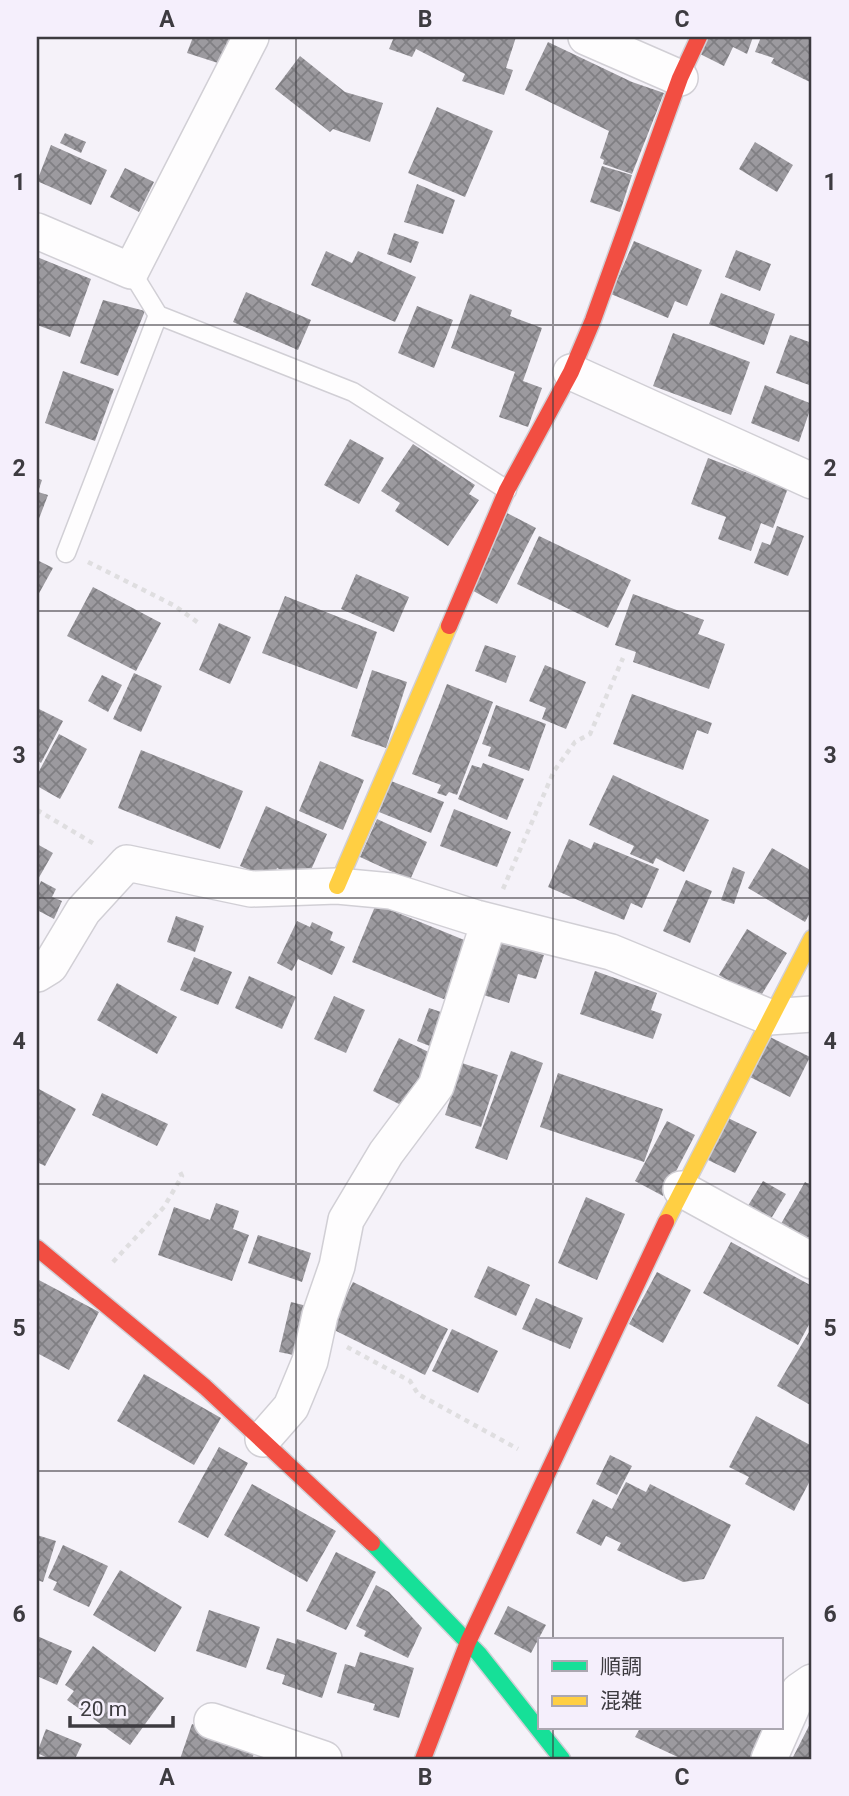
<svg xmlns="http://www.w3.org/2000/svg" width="849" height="1796" font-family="Roboto,'Noto Sans JP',sans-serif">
	<defs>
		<pattern id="building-cross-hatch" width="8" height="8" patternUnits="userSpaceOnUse" patternTransform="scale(1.75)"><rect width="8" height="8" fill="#9c9a9f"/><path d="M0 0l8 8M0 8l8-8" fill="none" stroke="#807f83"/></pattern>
	</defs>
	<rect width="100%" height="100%" fill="#f5f2f9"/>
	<!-- building -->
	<path fill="url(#building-cross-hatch)" d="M193 37H230L221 64 187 53Z
		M394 37H516L506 68 513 70 504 95 462 81 465 74 416 49 412 57 389 49Z
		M708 37H753L747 54 733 47 724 66 700 54Z
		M761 37H812V83L771 63 774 58 755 52Z
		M548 42 632 82 664 93 632 174 603 164 604 160 600 158 609 131 525 90Z
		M300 56 345 92 383 103 370 142 333 129 330 132 275 89Z
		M437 107 493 131 465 197 408 173Z
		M65 133 86 142 81 153 60 143Z
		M755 142 793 165 777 192 739 169Z
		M51 145 107 170 91 205 37 181Z
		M602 166 632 175 620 212 590 202Z
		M125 168 154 182 139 212 110 197Z
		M417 184 455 200 443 234 404 222Z
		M394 233 419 242 411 263 387 254Z
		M634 241 702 270 687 306 675 301 668 318 611 294Z
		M736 250 771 264 760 291 725 277Z
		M326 251 352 263 358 251 416 277 395 322 311 285Z
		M37 257 91 279 70 337 37 325Z
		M246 292 311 320 298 350 233 322Z
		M721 293 775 314 764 345 709 324Z
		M470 294 512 310 510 316 542 328 523 381 542 388 528 427 499 417 515 372 451 348Z
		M103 300 145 311 118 376 80 363Z
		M417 306 453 320 434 368 398 353Z
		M673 333 750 362 731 415 653 386Z
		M790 335 812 343V386L776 373Z
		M63 371 114 389 95 441 45 423Z
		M765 385 812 404 799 442 751 423Z
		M350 439 384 458 359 504 324 485Z
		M413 444 475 485 469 494 479 500 448 546 395 511 400 503 381 491Z
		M708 458 788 488 773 528 761 523 751 551 718 539 726 517 691 504Z
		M37 478 42 480 38 492 48 495 37 524Z
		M507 513 536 528 497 604 468 588Z
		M777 526 804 536 788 576 754 563 762 542 770 545Z
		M539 536 631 580 608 628 517 584Z
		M37 560 53 568 37 597Z
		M356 574 409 597 394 632 341 609Z
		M93 587 161 623 136 671 67 636Z
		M633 594 704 620 698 634 725 644 709 689 633 662 636 652 615 645Z
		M285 596 377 632 357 689 262 653Z
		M219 623 251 637 230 684 199 670Z
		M485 645 516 656 506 683 475 671Z
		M545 665 586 682 566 729 542 719 546 708 529 701Z
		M372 670 407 682 386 748 351 736Z
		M134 673 162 686 141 732 113 719Z
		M102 675 122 685 108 712 88 701Z
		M447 684 493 702 457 795 449 792 446 796 437 793 441 785 412 774Z
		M632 694 712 723 708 734 697 730 683 770 613 744Z
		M496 705 546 724 529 771 488 756 491 747 482 744Z
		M37 708 63 721 41 763 37 760Z
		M59 734 87 749 60 799 37 786V775Z
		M141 750 243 791 220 849 118 808Z
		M320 761 364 780 343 830 299 811Z
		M483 763 524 779 507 820 458 799 472 765 481 768Z
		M613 775 709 820 684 872 656 858 653 864 630 854 634 846 589 825Z
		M391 781 444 802 431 833 379 812Z
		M266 806 327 834 306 881 277 868 272 880 240 866Z
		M454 809 511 832 497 867 440 846Z
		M377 819 427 842 410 880 360 857Z
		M569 839 591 849 594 842 659 869 642 908 631 903 624 920 548 887Z
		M37 844 53 853 37 881Z
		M772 848 812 871V909L805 922 748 888Z
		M733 867 745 872 734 904 721 900Z
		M686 880 712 891 690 943 663 931Z
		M41 881 56 889 52 897 62 901 54 919 37 910V891Z
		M376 904 474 944 451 1002 352 962Z
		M176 916 204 926 195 952 167 942Z
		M297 921 310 927 312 922 333 932 330 940 345 947 332 975 298 959 292 971 277 963Z
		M747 929 787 953 759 999 719 975Z
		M491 938 544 955 536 979 518 974 509 1003 474 992Z
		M194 957 232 972 218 1005 180 990Z
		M595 971 657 993 651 1010 662 1014 653 1039 580 1014Z
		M249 976 296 997 282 1029 235 1008Z
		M117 983 177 1017 157 1054 97 1020Z
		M334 996 365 1010 346 1053 314 1039Z
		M429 1008 453 1016 440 1050 417 1041Z
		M770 1037 810 1057 790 1097 750 1077Z
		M399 1038 435 1055 409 1109 373 1091Z
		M511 1051 543 1063 507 1160 475 1148Z
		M462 1063 498 1075 481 1127 445 1115Z
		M558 1073 663 1109 644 1162 540 1127Z
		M37 1088 76 1109 45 1166 37 1162Z
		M102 1093 168 1124 157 1146 92 1115Z
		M728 1118 757 1132 735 1173 706 1159Z
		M667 1121 695 1135 663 1196 635 1181Z
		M763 1181 786 1194 769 1222 746 1209Z
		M805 1182 812 1186V1249L778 1229Z
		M586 1197 625 1214 597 1280 558 1263Z
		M216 1203 239 1211 233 1229 249 1235 232 1281 158 1255 174 1207 210 1220Z
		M258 1235 311 1253 302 1282 248 1263Z
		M731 1242 812 1286V1319L798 1345 703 1293Z
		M488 1266 530 1285 516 1316 474 1297Z
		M657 1272 691 1290 663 1343 629 1324Z
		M37 1279 99 1312 69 1370 37 1353Z
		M353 1282 448 1329 425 1375 330 1328Z
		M536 1298 583 1318 570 1349 522 1329Z
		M291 1302 315 1308 303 1357 279 1352Z
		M812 1327V1406L777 1386Z
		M452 1329 498 1351 478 1393 432 1371Z
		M144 1374 221 1418 194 1465 117 1421Z
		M756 1416 812 1446V1477L794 1511 745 1484 749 1477 729 1467Z
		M219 1447 248 1463 208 1538 178 1522Z
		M610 1455 632 1466 617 1495 596 1484Z
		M626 1482 646 1492 650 1484 731 1525 704 1579 683 1582 617 1550 621 1543 606 1536 601 1546 576 1533 593 1499 612 1509Z
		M252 1484 336 1531 307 1582 224 1535Z
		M37 1535 56 1541 43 1582 37 1580Z
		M63 1545 108 1566 89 1607 53 1590 57 1582 48 1578Z
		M336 1552 376 1572 346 1630 306 1611Z
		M120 1570 182 1607 155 1652 93 1615Z
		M376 1585 389 1592 422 1628 408 1658 364 1636 366 1631 356 1626Z
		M508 1606 546 1625 531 1653 494 1634Z
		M209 1610 260 1627 246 1668 196 1651Z
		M37 1636 72 1651 57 1685 37 1676Z
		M277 1638 296 1644 297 1639 337 1653 322 1698 282 1684 285 1675 266 1669Z
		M93 1646 164 1698 130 1745 67 1700 74 1691 65 1685Z
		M360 1652 414 1668 399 1718 373 1710 375 1704 337 1693 345 1664 355 1667Z
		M812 1720V1759H792Z
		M192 1724 257 1746 252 1759H180Z
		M640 1728H764L750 1759H682L635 1737Z
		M46 1729 82 1744 75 1759H50L37 1753Z"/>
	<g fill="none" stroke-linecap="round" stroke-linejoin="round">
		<defs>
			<path id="lane" d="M131 271 158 315
				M66 553 158 315 353 392 507 490"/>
			<path id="street" d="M586 37 680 78
				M37 231 131 271 251 37
				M571 372 812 481
				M37 974 50 966 83 911 127 863 251 889 337 886 391 891 476 918 611 952 769 1017 812 1014
				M681 1189 812 1261
				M263 1439 291 1407 310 1361 320 1315 337 1266 346 1220 386 1153 436 1086 489 922
				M212 1721 324 1759
				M769 1759 799 1691 812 1682"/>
			<path id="fast" d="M372 1543 479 1654 562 1759"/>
			<path id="slow" d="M337 886 449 626
				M666 1222 812 938"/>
			<path id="jam" d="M449 626 507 490 571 372 593 320 680 78 699 37
				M37 1248 205 1387 372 1543
				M423 1759 468 1642 666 1222"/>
		</defs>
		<!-- lane casing -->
		<use href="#lane" stroke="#d1cfd5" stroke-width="21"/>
		<!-- street casing -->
		<use href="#street" stroke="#d1cfd5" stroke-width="38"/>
		<!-- fast casing -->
		<use href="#fast" stroke="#d1cfd5" stroke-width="19"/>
		<!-- slow casing -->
		<use href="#slow" stroke="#d1cfd5" stroke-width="19"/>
		<!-- jam casing -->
		<use href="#jam" stroke="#d1cfd5" stroke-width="19"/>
		<!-- path -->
		<path stroke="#dfdee0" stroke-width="4.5" stroke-dasharray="5 5" stroke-linecap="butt" d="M88 562 175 606 200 624
			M37 810 96 845
			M503 889 554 771 575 742 590 734 623 658
			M113 1262 164 1207 182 1176 178 1168
			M347 1347 410 1381 418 1394 518 1449"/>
		<!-- lane -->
		<use href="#lane" stroke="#fefdfe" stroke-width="18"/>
		<!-- street -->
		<use href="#street" stroke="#fefdfe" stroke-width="35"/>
		<!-- fast -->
		<use href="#fast" stroke="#16e098" stroke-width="16"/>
		<!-- slow -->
		<use href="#slow" stroke="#ffcf43" stroke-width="16"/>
		<!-- jam -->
		<use href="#jam" stroke="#f24e42" stroke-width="16"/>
	</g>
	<!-- grid -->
	<path fill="none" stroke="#3d3b40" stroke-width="2" stroke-opacity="0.55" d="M296 37V1759M553 37V1640M37 325H812M37 611H812M37 898H812M37 1184H812M37 1471H812M553 1728V1759"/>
	<!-- border -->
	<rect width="849" height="1796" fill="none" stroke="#f5effc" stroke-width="77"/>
	<!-- legend -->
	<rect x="538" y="1638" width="245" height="91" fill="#f5effc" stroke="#aba7b1" stroke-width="2"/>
	<rect x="552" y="1661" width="35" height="10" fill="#16e098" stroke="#aba7b1" stroke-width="2"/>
	<text x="600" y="1674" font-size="21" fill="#3d3b40">順調</text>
	<rect x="552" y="1696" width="35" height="10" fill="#ffcf43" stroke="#aba7b1" stroke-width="2"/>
	<text x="600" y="1708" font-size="21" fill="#3d3b40">混雑</text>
	<!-- scale -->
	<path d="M70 1716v10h103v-10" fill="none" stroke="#3d3b40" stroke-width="3.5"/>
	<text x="80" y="1716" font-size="21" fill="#3d3b40" stroke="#f5effc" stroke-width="5" paint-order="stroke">20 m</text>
	<rect x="38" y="38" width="772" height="1720" fill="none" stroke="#3d3b40" stroke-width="2.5"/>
	<g font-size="23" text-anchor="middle" font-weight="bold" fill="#3d3b40">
		<text x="167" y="27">A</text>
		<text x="425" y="27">B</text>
		<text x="682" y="27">C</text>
		<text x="19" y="190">1</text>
		<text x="830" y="190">1</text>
		<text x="19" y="476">2</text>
		<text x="830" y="476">2</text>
		<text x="19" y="763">3</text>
		<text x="830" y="763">3</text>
		<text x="19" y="1049">4</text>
		<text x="830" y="1049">4</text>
		<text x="19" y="1336">5</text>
		<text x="830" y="1336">5</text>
		<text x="19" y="1622">6</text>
		<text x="830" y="1622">6</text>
		<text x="167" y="1785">A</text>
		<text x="425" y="1785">B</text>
		<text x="682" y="1785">C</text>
	</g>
</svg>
